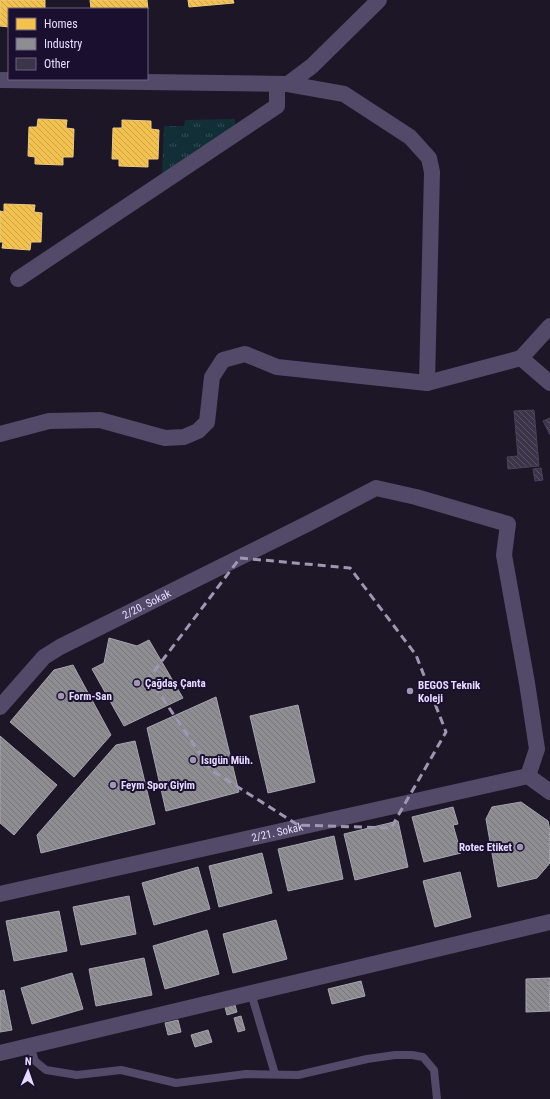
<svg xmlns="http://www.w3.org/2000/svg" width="550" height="1099" font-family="'Roboto Condensed',sans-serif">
	<defs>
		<pattern id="park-tufts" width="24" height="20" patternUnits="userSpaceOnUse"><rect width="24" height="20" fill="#122f37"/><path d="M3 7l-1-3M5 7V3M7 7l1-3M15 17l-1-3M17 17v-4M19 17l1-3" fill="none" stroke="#344d55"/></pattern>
		<pattern id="homes-back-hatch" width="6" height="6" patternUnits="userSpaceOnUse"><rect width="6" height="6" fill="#f2c14e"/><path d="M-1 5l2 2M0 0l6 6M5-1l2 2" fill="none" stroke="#c7a14e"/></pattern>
		<pattern id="industry-back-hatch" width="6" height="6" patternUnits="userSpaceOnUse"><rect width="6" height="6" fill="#8d8d92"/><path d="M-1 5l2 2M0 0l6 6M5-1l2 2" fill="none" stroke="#77767d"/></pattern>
		<pattern id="building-back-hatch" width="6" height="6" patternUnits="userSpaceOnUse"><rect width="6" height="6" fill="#3c3448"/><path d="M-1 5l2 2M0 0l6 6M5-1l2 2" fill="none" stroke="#585163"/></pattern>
	</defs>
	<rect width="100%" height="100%" fill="#1c1627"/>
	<!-- park -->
	<path fill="url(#park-tufts)" d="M235 119V126L162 173 164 126H184L185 120Z"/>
	<!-- homes -->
	<path fill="url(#homes-back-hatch)" stroke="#eec983" d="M0 0H45V9H9V27L0 26Z
		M90 0H147L148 9H91Z
		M188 0H233L234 3 189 7Z
		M38 119 67 120 66 128 74 129 73 157H63V165L35 164V157L28 156 29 127H37Z
		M122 120 151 121V129L159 130 158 159H148V167L119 166V159H112L113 128H122Z
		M4 204 35 205 34 212 42 213 41 242H31L30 250 2 248 3 242H0V211L4 212Z"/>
	<!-- industry -->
	<path fill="url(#industry-back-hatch)" stroke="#a8a4b3" d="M109 638 137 646 149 640 183 698 124 726 92 669 104 663Z
		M73 665 111 735 74 777 10 722 54 670Z
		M216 697 239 792 166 811 147 728Z
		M298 705 315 782 268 793 250 716Z
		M0 736 57 785 14 835 0 823Z
		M135 741 155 824 41 853 37 835 116 745Z
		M521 802 548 821 550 831V863L537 878 498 887 486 819 492 807Z
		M453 807 458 824 453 825 461 853 424 862 412 817Z
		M398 821 408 867 355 880 344 834Z
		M334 836 343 879 288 891 278 849Z
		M262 853 272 893 219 907 209 866Z
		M198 867 210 909 154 925 142 883Z
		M460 872 471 917 435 927 423 881Z
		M129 896 136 934 81 945 73 907Z
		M59 911 67 951 14 961 6 921Z
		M276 920 287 959 233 973 223 934Z
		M207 930 219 974 165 989 153 946Z
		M144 958 152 995 96 1006 89 969Z
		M72 973 83 1009 32 1024 21 988Z
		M550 978V1011L526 1012V979Z
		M361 981 365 996 332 1004 328 989Z
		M4 990 12 1030 0 1032V991Z
		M235 1005 237 1012 227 1015 225 1007Z
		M241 1016 245 1030 238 1032 234 1018Z
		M178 1020 181 1032 168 1035 165 1023Z
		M208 1030 212 1042 195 1047 191 1035Z"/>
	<!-- building -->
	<path fill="url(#building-back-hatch)" stroke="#4a405a" d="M534 410 539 466 508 469 507 457 518 456 514 411Z
		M550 418V435L543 421Z
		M541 468 543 480 535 481 533 469Z"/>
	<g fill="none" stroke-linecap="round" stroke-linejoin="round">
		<!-- lane -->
		<path stroke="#524a68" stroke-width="8" d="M251 993 275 1074
			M30 1046 35 1061 46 1070 77 1075 121 1070 176 1083 246 1074 298 1075 367 1059 395 1055H412L423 1057 434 1070 437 1099"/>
		<!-- street -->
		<g stroke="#524a68" stroke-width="16">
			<path d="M0 80 288 84 312 66 379 0"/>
			<path d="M288 84 344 94 410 137 429 158 432 172 427 383"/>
			<path d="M18 279 277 106V84"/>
			<path d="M521 358 550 326"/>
			<path d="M0 434 49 421 100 420 165 438 184 437 198 431 207 422 212 377 223 360 245 354 277 367 427 383 521 358 550 383"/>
			<path id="s1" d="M0 707 44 657 60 647 309 523 376 488 416 497 508 524 504 555 527 683 537 749 528 776"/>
			<path id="s2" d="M0 894 528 776 550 792"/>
			<path d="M0 1053 550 922"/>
		</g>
	</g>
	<!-- marked area -->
	<path fill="none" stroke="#9f96b3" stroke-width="3" stroke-dasharray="8 5" stroke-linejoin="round" d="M240 558 350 568 416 655 446 732 391 828 298 825 211 770 149 678Z"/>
	<!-- markers -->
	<g fill="#9f96b3" stroke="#1a0f2e" stroke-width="1.5">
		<circle cx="137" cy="683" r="4"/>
		<circle cx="410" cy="691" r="4"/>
		<circle cx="61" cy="696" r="4"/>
		<circle cx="193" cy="760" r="4"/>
		<circle cx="113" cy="785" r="4"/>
		<circle cx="520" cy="847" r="4"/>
	</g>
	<g text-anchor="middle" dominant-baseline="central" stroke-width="4" stroke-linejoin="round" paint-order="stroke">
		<!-- street labels -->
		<g font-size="11" fill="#e6dbff" stroke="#1a0f2e">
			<text stroke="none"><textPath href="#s1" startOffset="182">2/20. Sokak</textPath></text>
			<text stroke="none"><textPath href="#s2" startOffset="284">2/21. Sokak</textPath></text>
		</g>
		<!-- poi labels -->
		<g font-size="11" font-weight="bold" fill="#e6dbff" stroke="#1a0f2e" text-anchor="start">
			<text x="145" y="683">Çağdaş Çanta</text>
			<text x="418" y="685">BEGOS Teknik<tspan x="418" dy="13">Koleji</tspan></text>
			<text x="69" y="696">Form-San</text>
			<text x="201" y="760">Isıgün Müh.</text>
			<text x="121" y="785">Feym Spor Giyim</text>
			<text x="512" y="847" text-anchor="end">Rotec Etiket</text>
		</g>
	</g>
	<!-- legend -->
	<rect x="8" y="8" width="140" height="72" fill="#1a0f2e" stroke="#6c6182"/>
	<rect x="16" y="18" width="20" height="12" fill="#f2c14e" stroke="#6c6182"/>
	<text x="44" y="28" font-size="12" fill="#e6dbff">Homes</text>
	<rect x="16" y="38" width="20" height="12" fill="#8d8d92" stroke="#6c6182"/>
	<text x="44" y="48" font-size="12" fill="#e6dbff">Industry</text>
	<rect x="16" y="58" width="20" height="12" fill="#3c3448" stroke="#6c6182"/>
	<text x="44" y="68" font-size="12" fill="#e6dbff">Other</text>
	<!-- north arrow -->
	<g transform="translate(28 1071) rotate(2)" stroke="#1a0f2e" stroke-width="3" paint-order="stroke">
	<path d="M0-3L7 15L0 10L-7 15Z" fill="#e6dbff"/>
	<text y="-6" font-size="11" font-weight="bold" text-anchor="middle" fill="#e6dbff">N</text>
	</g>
</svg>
